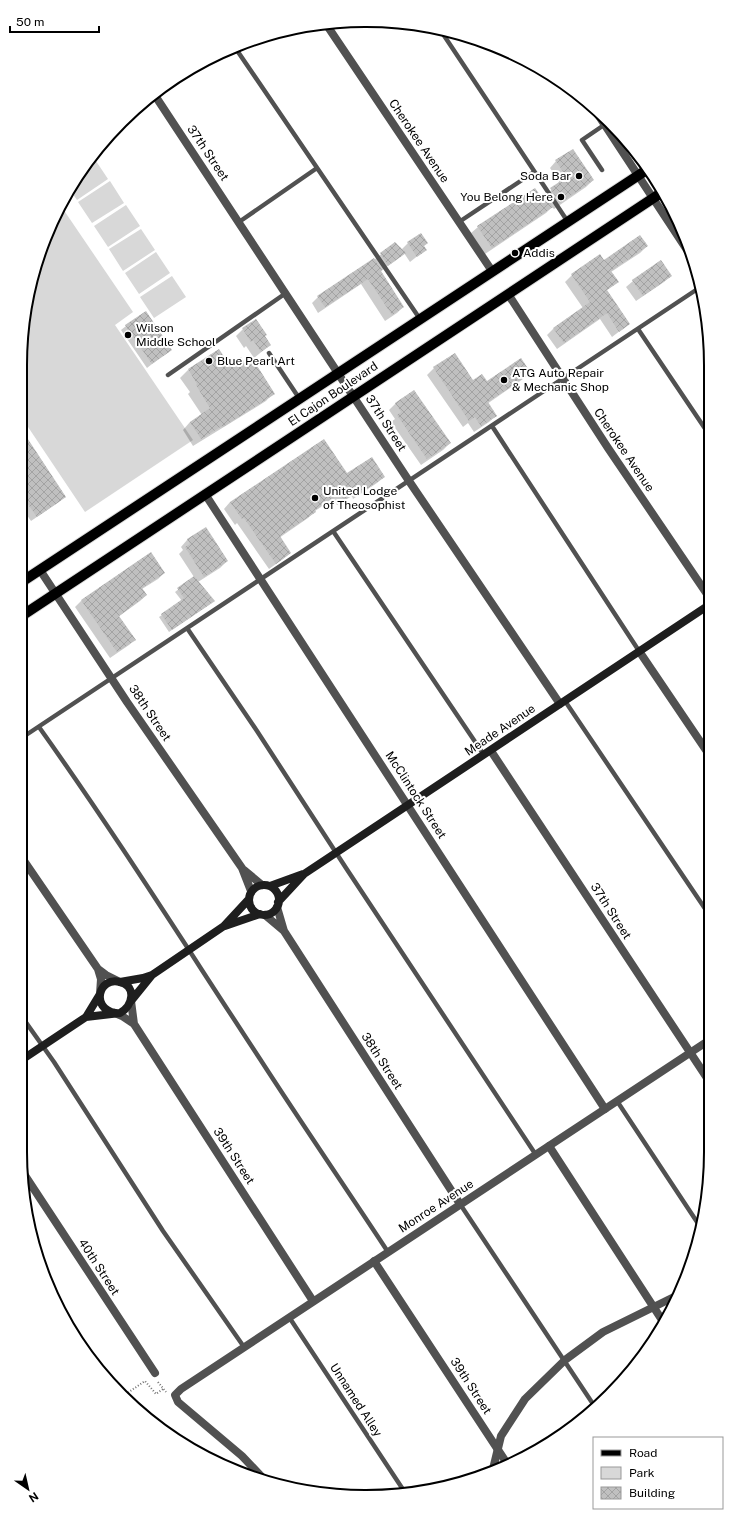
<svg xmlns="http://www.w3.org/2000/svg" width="731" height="1517" font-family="'Public Sans',sans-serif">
	<defs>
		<pattern id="building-cross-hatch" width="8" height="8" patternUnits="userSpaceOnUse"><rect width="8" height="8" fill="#c0c0c0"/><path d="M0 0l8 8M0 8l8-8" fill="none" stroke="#a3a3a3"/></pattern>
	</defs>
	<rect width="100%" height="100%" fill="#fff"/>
	<!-- green -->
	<path fill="#d8d8d8" d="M94 158 108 179 77 200 70 190C76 177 82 166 94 158Z
		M110 181 124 203 92 223 78 202Z
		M126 205 140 226 108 247 94 226Z
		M61 206 133 312 115 325 193 440 85 512 20 415V365L27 298 46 233Z
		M141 229 155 250 123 271 109 249Z
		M156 252 170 273 139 294 125 273Z
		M172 276 186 297 154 318 140 297Z"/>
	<!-- shadow -->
	<path fill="#0003" d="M556 161 593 180 586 187 554 209 552 207 546 213 485 254 471 233 478 227 545 195 560 183 550 168Z
		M395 243 401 250 408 243 423 246 425 250 410 262 404 253 380 272 403 307 397 313 385 321 361 284 318 313 312 303 318 297 374 260Z
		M647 246 640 253 611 272 618 281 606 291 629 324 612 337 600 319 557 349 547 335 553 329 583 308 565 282 572 275 603 261Z
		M670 276 664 282 636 301 626 287 633 281Z
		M126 326 170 350 147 368 121 330Z
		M243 329 264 337 270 345 254 358 246 346 244 348 236 336Z
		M219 350 229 366 273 393 266 401 193 446 183 430 190 422 202 415 188 394 190 392 180 378 188 370Z
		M434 368 473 382H487L530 373 523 379 487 404 495 416 489 422 474 432 468 423 463 427 427 375Z
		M396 403 450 443 443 450 421 465 391 422 395 419 389 410Z
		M20 429 64 497 59 502 31 521 20 505Z
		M347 475 384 477 377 483 353 499 352 496 337 505 333 499 315 511 308 518 279 538 290 553 283 559 269 569 237 523 235 525 224 509 230 502Z
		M205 529 227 561 220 568 198 582 210 604 169 632 159 617 182 601 175 592 194 577 179 554 183 550 181 547 187 540Z
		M150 553 164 573 158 579 142 589 146 595 140 601 118 617 135 639 129 645 110 658 75 607 81 601Z"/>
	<!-- building -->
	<path fill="url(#building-cross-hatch)" d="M573 149 594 180 560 203 550 188 567 177 555 160Z
		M535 188 540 195 544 193 553 207 492 248 477 226Z
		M421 233 428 243 424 246 427 250 417 257 407 242Z
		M640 235 648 246 611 271 619 282 607 290 630 324 619 332 607 313 564 343 553 328 590 302 571 274 600 254 604 260Z
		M395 242 406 253 388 266 380 253Z
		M374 258 382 270 381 271 404 307 392 315 368 279 325 307 317 296Z
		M661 260 672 276 643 296 632 280Z
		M146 311 172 350 152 364 125 325Z
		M256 319 267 335 265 336 271 345 261 352 253 340 251 342 242 328Z
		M219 349 229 364 241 357 247 366 254 361 275 394 223 427 222 426 201 439 190 422 210 408 196 385 197 384 188 369Z
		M455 353 473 380 482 374 487 381 521 358 531 373 488 402 497 416 481 426 475 417 469 421 433 367Z
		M414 390 451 443 427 459 397 415 401 412 395 403Z
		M20 427 66 497 37 517 20 493Z
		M324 439 347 473 372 457 385 477 360 493 358 490 344 500 340 493 315 510 316 512 280 536 291 553 276 564 244 518 242 519 230 502Z
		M206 527 228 561 204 577 185 547 190 544 187 539Z
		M151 552 165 573 142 588 147 595 119 616 136 640 117 652 81 600Z
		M194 576 215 601 172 630 161 614 184 598 177 588Z"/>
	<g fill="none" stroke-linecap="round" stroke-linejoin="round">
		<defs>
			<path id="primary" d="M20 583 648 169
				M20 617 661 193"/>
		</defs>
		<!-- primary casing -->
		<use href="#primary" stroke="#dbdbdb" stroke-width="12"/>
		<!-- path -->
		<path stroke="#737373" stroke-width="2" stroke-dasharray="1 2" stroke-linecap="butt" d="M158 1382 166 1392
			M123 1396 145 1381 156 1394 163 1389"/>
		<!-- service -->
		<path stroke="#515151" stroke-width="4.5" d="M439 28 568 222
			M234 46 420 319
			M602 170 582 140 604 125
			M239 222 317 168
			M459 222 534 172
			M638 329 708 433
			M269 353 299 398
			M168 375 286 293
			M492 426 639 651
			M333 531 484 755
			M187 628 257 731 346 868 536 1155
			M565 701 710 916
			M39 727C116 835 187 948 260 1059 302 1124 346 1188 388 1252
			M20 739 699 288
			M20 1014 54 1062 163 1231 244 1347
			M617 1101 701 1228
			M460 1204 595 1407
			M289 1317 406 1494"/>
		<!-- minor -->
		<path stroke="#515151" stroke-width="8" d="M326 24 492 271
			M154 94 409 481 560 704
			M595 110 691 256
			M508 294 608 448 709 597
			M205 494 605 1109
			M491 751 711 1084
			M20 855 98 969
			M277 907 284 931
			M265 915 284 931 460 1204
			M100 994 101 979 98 969 106 975 120 982
			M131 1001 134 1024
			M115 1013 122 1016 134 1024 313 1301
			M549 1146 662 1320
			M24 1174 155 1373
			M374 1261 508 1465"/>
		<!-- tertiary -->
		<path stroke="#515151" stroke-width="8" d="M40 570 127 702 242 868 251 891
			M639 651 710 756
			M244 870 262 885
			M493 1469 501 1436 525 1399 565 1360 603 1332 678 1295
			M261 1476 242 1456 178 1402 175 1395 181 1389 711 1039"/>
		<!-- secondary -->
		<path stroke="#1e1e1e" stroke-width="8" d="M249 900a15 15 0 1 1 30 0a15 15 0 1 1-30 0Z
			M270 886 303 874
			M278 902 304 874 709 605
			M225 926 260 914
			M120 982 143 978 152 975 224 926 249 899
			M131 1001 152 975
			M86 1017 100 994
			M20 1061 86 1017 120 1013C133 1006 137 986 120 982 99 976 90 1008 115 1013"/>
		<!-- primary -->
		<use href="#primary" stroke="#000" stroke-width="10"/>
	</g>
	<!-- markers -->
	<g fill="#000" stroke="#fff" stroke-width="1.5">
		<circle cx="579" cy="176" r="4"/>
		<circle cx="561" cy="197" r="4"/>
		<circle cx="515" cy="253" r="4"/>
		<circle cx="128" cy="335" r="4"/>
		<circle cx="209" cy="361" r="4"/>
		<circle cx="504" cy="380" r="4"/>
		<circle cx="315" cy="498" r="4"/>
	</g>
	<g text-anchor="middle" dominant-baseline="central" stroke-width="4" stroke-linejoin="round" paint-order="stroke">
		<!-- street labels -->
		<g font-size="12" fill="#000" stroke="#fff">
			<text transform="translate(419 141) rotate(56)">Cherokee Avenue</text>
			<text transform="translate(208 153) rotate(56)">37th Street</text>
			<text transform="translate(333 394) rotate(-34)">El Cajon Boulevard</text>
			<text transform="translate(386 423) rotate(57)">37th Street</text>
			<text transform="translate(624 450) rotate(56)">Cherokee Avenue</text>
			<text transform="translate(150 713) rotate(56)">38th Street</text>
			<text transform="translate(500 730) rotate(-34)">Meade Avenue</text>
			<text transform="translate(416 795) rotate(57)">McClintock Street</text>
			<text transform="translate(611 911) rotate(57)">37th Street</text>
			<text transform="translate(382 1061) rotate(57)">38th Street</text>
			<text transform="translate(234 1156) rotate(57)">39th Street</text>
			<text transform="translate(436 1206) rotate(-33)">Monroe Avenue</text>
			<text transform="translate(99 1267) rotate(57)">40th Street</text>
			<text transform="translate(471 1386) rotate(57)">39th Street</text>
			<text transform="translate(356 1400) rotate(57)">Unnamed Alley</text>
		</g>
		<!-- poi labels -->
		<g font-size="12" fill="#000" stroke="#fff" text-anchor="start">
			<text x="571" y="176" text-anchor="end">Soda Bar</text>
			<text x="553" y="197" text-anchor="end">You Belong Here</text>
			<text x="523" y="253">Addis</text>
			<text x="136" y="328">Wilson<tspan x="136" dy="14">Middle School</tspan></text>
			<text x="217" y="361">Blue Pearl Art</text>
			<text x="512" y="373">ATG Auto Repair<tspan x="512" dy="14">&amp; Mechanic Shop</tspan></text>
			<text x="323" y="491">United Lodge<tspan x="323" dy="14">of Theosophist</tspan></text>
		</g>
	</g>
	<!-- crop -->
	<path d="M0 0H731V1517H0ZM365 27H366A338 338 0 0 1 704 365V1152A338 338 0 0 1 366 1490H365A338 338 0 0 1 27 1152V365A338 338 0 0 1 365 27Z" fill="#fff" fill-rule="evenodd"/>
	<path fill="none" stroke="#000" stroke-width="2" d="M365 27H366A338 338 0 0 1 704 365V1152A338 338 0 0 1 366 1490H365A338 338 0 0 1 27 1152V365A338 338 0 0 1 365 27Z"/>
	<!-- legend -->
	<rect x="593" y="1437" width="130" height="72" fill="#ffffff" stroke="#999999"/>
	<rect x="601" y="1450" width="20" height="6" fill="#000000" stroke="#999999"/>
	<text x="629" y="1457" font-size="12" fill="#000000">Road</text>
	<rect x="601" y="1467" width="20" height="12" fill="#d8d8d8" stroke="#999999"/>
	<text x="629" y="1477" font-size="12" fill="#000000">Park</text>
	<rect x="601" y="1487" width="20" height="12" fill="url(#building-cross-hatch)" stroke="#999999"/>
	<text x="629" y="1497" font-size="12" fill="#000000">Building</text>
	<!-- north arrow -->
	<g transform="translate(28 1489) rotate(146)" stroke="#ffffff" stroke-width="3" paint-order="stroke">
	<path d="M0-3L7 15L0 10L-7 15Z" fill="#000000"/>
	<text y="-6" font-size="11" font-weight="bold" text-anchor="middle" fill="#000000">N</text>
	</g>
	<!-- scale -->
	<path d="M10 26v6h89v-6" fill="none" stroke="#000000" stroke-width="2"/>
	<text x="16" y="26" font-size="12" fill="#000000" stroke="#ffffff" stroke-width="3" paint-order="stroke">50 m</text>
</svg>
